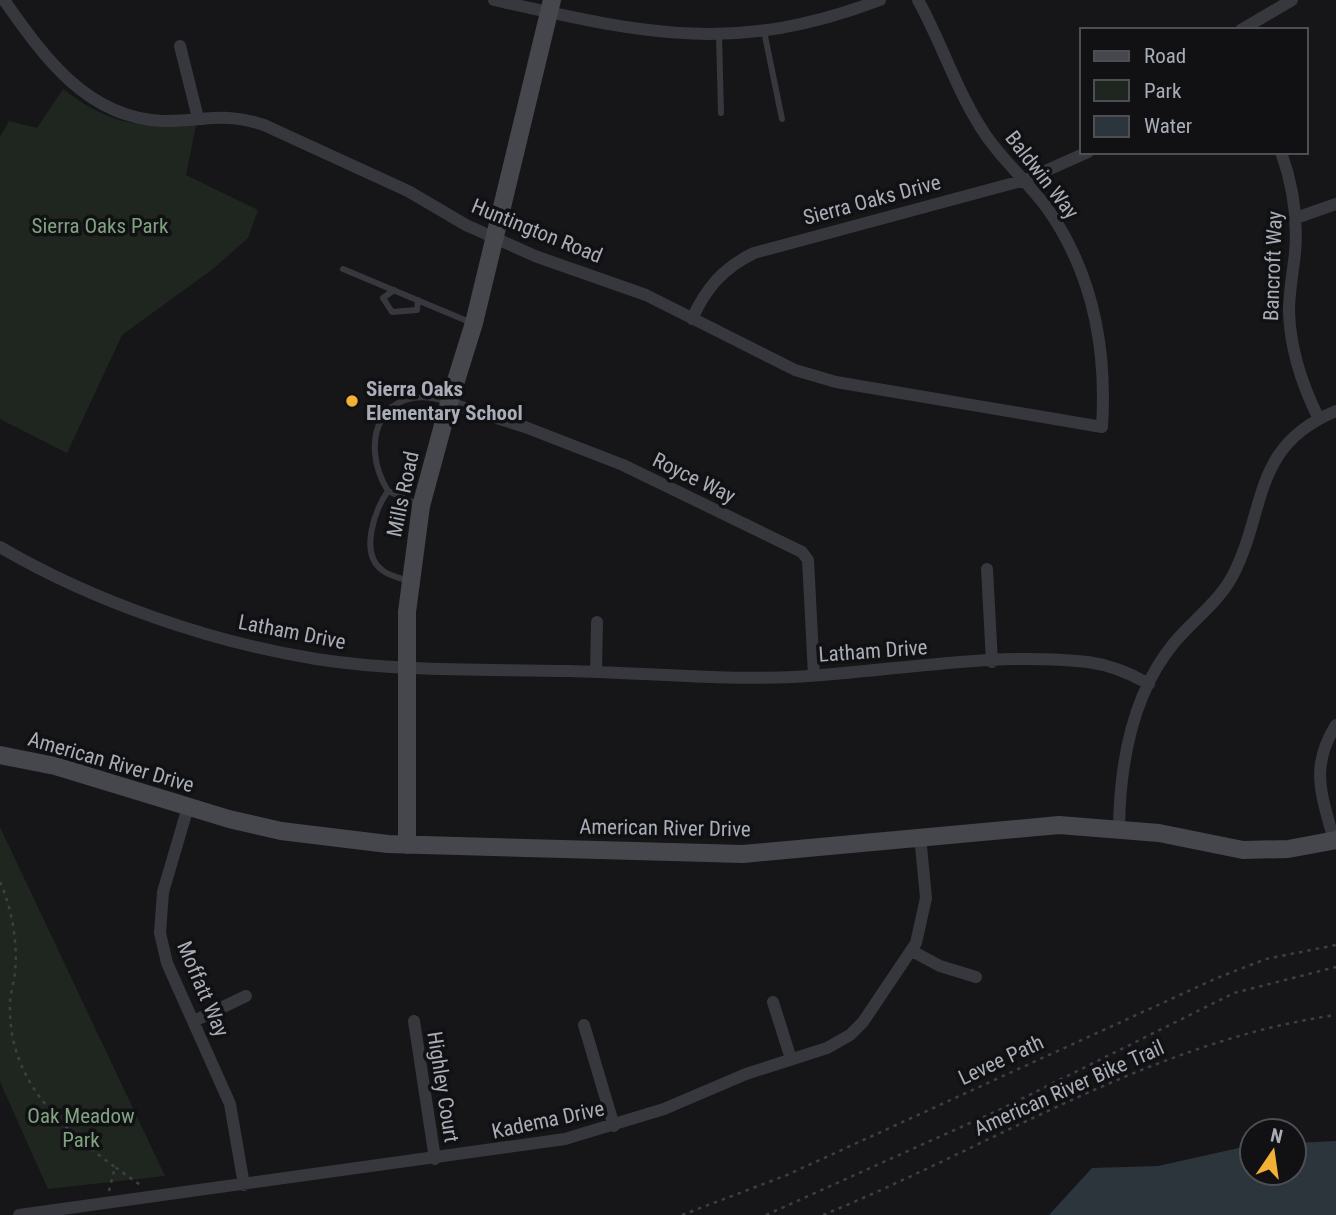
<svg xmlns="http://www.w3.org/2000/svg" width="1336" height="1215" font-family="'Roboto Condensed',sans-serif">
	<rect width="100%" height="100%" fill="#161618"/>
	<!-- green -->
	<path fill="#1e261f" d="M63 89C110 125 139 128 196 125L186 175 258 210 248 238 213 269 122 335 67 453 0 419V137L9 121 37 128Z
		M0 827 165 1176 48 1189 0 1082Z"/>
	<!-- water -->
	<path fill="#2c353c" d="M1336 1141V1215H1049L1092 1168 1158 1166 1252 1145V1173H1294V1143Z"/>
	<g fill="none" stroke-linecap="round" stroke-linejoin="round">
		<!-- path -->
		<path stroke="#3d3f44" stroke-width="2.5" stroke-dasharray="3.5 5" stroke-linecap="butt" d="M0 882C12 908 18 944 15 972 14 984 9 997 10 1009 10 1081 60 1127 115 1167
			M109 1191 115 1167 143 1187
			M682 1215 787 1175 1217 978 1266 959 1336 945
			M766 1215 999 1110 1234 993 1336 967
			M823 1215C992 1146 1153 1041 1336 1015"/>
		<!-- lane -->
		<path stroke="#37383d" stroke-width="6" d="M764 31 782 119
			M719 35 721 113
			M343 269 472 323
			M394 290 383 298 392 312 417 310 418 300
			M388 491C357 441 382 380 447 402
			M409 581C401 578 389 576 382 570 359 553 375 509 388 491L419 505"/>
		<!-- street -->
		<path stroke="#37383d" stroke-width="12" d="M4 0C44 57 87 118 163 121 203 122 223 111 264 125L408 191 466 225 535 256 646 295 795 370 836 382 1102 427C1107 349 1093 273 1047 208 1028 182 1003 161 985 134 957 93 942 43 918 0
			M494 0C642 33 733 56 880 0
			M1241 30 1292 0
			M180 46 198 118
			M1281 152C1293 185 1298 218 1295 253 1293 272 1289 292 1289 311 1290 350 1302 385 1319 419
			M1296 218 1336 204
			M692 319C706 288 723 268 754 253L1025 180 1088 152
			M449 403 525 427 623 465 802 552 808 560 814 675
			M0 547C92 601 210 642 316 659 399 672 485 669 569 671 643 673 719 680 793 677 890 672 991 651 1088 662 1110 665 1130 673 1149 684
			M987 569 992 662
			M596 672 597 622
			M188 807 163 892 160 933 167 963 230 1104 244 1185
			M1119 827C1120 763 1132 694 1174 643 1194 619 1219 602 1233 575 1267 509 1251 446 1336 411
			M1334 841C1322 795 1309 768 1336 725
			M912 951 940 966 976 977
			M773 1002 791 1059
			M194 1021 246 996
			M414 1021 435 1159
			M584 1025 614 1126
			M19 1215 565 1139 664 1109 746 1074 827 1048 850 1035 863 1022 916 943 926 898 920 836"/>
		<!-- secondary -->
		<path stroke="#45474d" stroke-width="18" d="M0 755 55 766 229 819 281 831 388 844 743 854 1059 825 1159 833 1243 850 1288 849 1336 840
			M407 845V612L421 506 449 403 474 323 552 0"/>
	</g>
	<!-- markers -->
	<circle fill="#f2b134" stroke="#111113" stroke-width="2.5" cx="352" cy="401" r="7"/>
	<g text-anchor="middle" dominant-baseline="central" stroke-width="7" stroke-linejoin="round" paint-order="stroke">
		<!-- street labels -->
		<g font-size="21" fill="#a8adb8" stroke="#111113">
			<text transform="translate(1042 175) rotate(52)">Baldwin Way</text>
			<text transform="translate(872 200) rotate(-15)">Sierra Oaks Drive</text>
			<text transform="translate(537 231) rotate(22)">Huntington Road</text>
			<text transform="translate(1273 266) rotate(-88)">Bancroft Way</text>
			<text transform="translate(694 478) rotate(26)">Royce Way</text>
			<text transform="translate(403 494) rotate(-78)">Mills Road</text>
			<text transform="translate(292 632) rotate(11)">Latham Drive</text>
			<text transform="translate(873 651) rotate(-4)">Latham Drive</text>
			<text transform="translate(111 762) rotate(16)">American River Drive</text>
			<text transform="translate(665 828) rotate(1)">American River Drive</text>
			<text transform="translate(203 989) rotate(67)">Moffatt Way</text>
			<text transform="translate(1001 1060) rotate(-25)">Levee Path</text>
			<text transform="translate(443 1087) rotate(81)">Highley Court</text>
			<text transform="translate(1069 1088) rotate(-24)">American River Bike Trail</text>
			<text transform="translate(548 1120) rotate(-12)">Kadema Drive</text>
		</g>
		<!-- park labels -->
		<g font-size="21" fill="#7fa381" stroke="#111113">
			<text x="100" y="226">Sierra Oaks Park</text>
			<text x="81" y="1116">Oak Meadow<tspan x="81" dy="24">Park</tspan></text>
		</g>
		<!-- poi labels -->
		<g font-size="21" font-weight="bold" fill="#a8adb8" stroke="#111113" text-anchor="start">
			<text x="366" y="389">Sierra Oaks<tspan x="366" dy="24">Elementary School</tspan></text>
		</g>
	</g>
	<!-- legend -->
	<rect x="1080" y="28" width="228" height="126" fill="#111113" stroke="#4d4f55" stroke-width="2"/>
	<rect x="1094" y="51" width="35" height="10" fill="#45474d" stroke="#4d4f55" stroke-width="2"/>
	<text x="1144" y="63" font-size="21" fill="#a8adb8">Road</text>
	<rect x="1094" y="80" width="35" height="21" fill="#1e261f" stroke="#4d4f55" stroke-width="2"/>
	<text x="1144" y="98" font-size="21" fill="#a8adb8">Park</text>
	<rect x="1094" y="116" width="35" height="21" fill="#2c353c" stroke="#4d4f55" stroke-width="2"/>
	<text x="1144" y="133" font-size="21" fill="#a8adb8">Water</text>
	<!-- north arrow -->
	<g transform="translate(1273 1152) rotate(13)"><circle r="33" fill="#111113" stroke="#4d4f55" stroke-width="2"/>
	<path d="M0-5L12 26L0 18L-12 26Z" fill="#f2b134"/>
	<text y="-10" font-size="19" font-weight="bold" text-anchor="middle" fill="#a8adb8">N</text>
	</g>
</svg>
